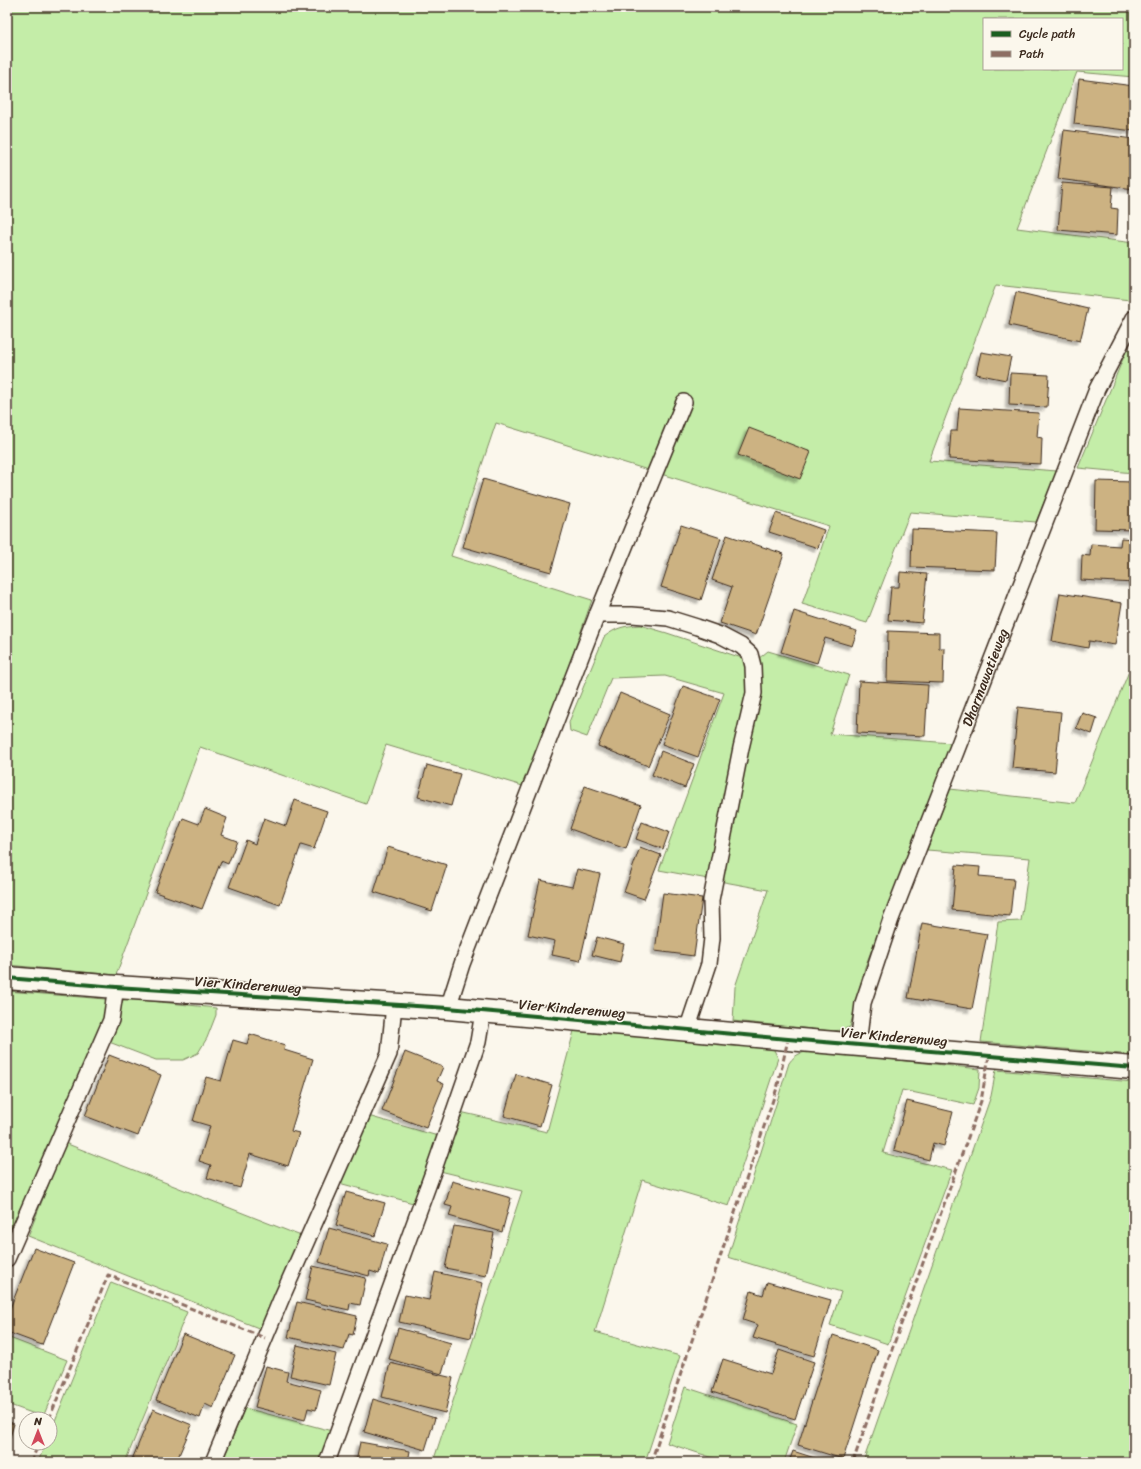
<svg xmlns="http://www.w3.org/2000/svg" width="1141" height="1469" font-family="Sriracha,sans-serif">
	<defs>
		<filter id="shadow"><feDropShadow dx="-3.5" dy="3.5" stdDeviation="1" flood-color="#0004"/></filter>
	</defs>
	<rect width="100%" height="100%" fill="#fbf7ec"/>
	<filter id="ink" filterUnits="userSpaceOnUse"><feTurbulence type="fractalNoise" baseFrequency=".025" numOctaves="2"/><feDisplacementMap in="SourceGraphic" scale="8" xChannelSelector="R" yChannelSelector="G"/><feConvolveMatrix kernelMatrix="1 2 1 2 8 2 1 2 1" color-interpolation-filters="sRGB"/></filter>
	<g filter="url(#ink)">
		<!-- green -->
		<path fill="#c4eda8" stroke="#808c63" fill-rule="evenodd" d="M7 7H1134V77L1077 72 1017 228 1134 243V291L1130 300 996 285 929 461 1057 471 1036 522 910 512 867 623 802 604 829 526 496 423 451 556 592 600 526 787 386 745 366 804 200 747 116 975 7 965ZM984 19H1122V69H984Z
			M1127 349 1134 351V473L1078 468Z
			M640 625 667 633 748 660 758 659 768 651 849 675 830 734 951 743 865 967 850 1027 841 1030 832 1031 733 1021 735 987 768 890 659 870 724 693 665 676 611 678 587 737 570 731 569 722 604 637C617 627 624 626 640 625Z
			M1134 659V1055L981 1042 998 922 1021 921 1030 858 927 850 950 789 1075 803Z
			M7 991 105 999C109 1015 100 1030 94 1045L7 1239Z
			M133 999 216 1008V1015L207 1038 198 1053 183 1060H156L109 1042 119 1009 123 1000Z
			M574 1031 773 1048 778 1058 729 1206 642 1180 595 1332 680 1356 645 1462H433L522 1191 440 1171 460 1112 547 1132Z
			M815 1051 980 1069 979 1088 973 1105 902 1090 883 1153 952 1170 888 1344 830 1325 841 1292 728 1257 789 1063C796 1053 803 1052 815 1051Z
			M996 1070 1134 1082V1462H863L991 1096Z
			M368 1116 438 1136 413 1203 339 1183Z
			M65 1143 301 1236 261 1329 28 1236Z
			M111 1282 187 1312 125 1462H38L46 1443H50V1433Z
			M7 1337 67 1360 43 1417 7 1404Z
			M685 1387 797 1424 784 1462H726L667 1443Z
			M245 1408 332 1431 321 1462H222Z"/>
		<!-- building -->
		<path fill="#ccb282" stroke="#3b2a1e" filter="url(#shadow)" d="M1079 79 1134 86V131L1074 124Z
			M1064 130 1134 139V189L1058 179Z
			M1062 183 1113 187 1111 208 1118 209 1117 235 1058 230Z
			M1016 292 1088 309 1080 341 1009 325Z
			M981 352 1011 357 1006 380 976 374Z
			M1010 373 1049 375 1047 407 1009 405Z
			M959 408 1039 413 1037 437 1042 438 1041 464 949 459 951 431H957Z
			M749 428 811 452 800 479 738 455Z
			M483 479 570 504 551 572 463 547Z
			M1096 481 1134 482V530L1095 529Z
			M776 513 824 530 818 548 769 532Z
			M681 525 721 538 701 600 661 587Z
			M912 529 997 533 995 570 911 567Z
			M727 535 784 554 756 635 720 623 732 587 712 580Z
			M1121 538 1134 539V583L1081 580 1082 555 1090 556 1091 544 1120 546Z
			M900 572 927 574 922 623 888 620 891 587H899Z
			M1060 593 1122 603 1115 645 1089 641 1088 648 1052 641Z
			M794 611 857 631 852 646 825 638 817 663 781 652Z
			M888 631 939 633V648H944L943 683 887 681Z
			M859 681 928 685 925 736 857 733Z
			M683 686 720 699 698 757 662 744Z
			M620 693 670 714 648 766 598 746Z
			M1018 707 1061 712 1055 772 1012 768Z
			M1082 713 1097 718 1092 734 1076 728Z
			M661 751 694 764 685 788 652 775Z
			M427 765 460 774 451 806 418 797Z
			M585 786 641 805 626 849 570 829Z
			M295 800 327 811 314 849 301 845 280 905 229 887 246 840 255 844 264 818 286 826Z
			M205 809 227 818 221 835 237 841 228 864 221 861 202 909 155 892 183 818 199 824Z
			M642 822 669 832 663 849 636 839Z
			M388 847 447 865 432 911 374 892Z
			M640 847 661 855 644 899 624 892Z
			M956 865 980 867 979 876 1014 879 1010 916 952 910Z
			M577 869 600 874 580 961 552 955 555 941 528 935 540 880 572 887Z
			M663 893 702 898 694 956 655 951Z
			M922 923 987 934 972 1009 908 998Z
			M597 937 624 944 620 962 592 955Z
			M250 1034 285 1045 284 1050 313 1059 291 1131 299 1133 288 1166 250 1154 240 1188 207 1178 211 1165 199 1161 210 1126 193 1121 206 1077 221 1081 233 1040 247 1044Z
			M405 1052 443 1067 437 1081 444 1084 426 1128 382 1111Z
			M109 1055 161 1075 138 1136 85 1116Z
			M516 1074 552 1085 540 1126 504 1116Z
			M907 1101 953 1112 944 1146 933 1143 929 1160 894 1150Z
			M452 1181 511 1198 502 1232 449 1216 452 1207 445 1205Z
			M346 1192 385 1203 375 1236 336 1225Z
			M454 1226 494 1233 486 1276 445 1268Z
			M329 1228 387 1244 379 1274 370 1271 369 1276 319 1262Z
			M34 1248 74 1263 42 1345 7 1332V1316Z
			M313 1266 366 1278 360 1305 350 1303 349 1310 305 1300Z
			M435 1272 483 1283 471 1338 399 1322 405 1295 429 1300Z
			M767 1282 831 1300 814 1356 753 1338 758 1325 743 1320 751 1291 763 1295Z
			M297 1302 357 1316 353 1335 349 1334 344 1350 288 1337Z
			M398 1328 451 1343 442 1374 389 1359Z
			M183 1334 235 1355 213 1408 205 1404 200 1418 156 1400Z
			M833 1335 878 1350 843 1459 798 1445Z
			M297 1345 336 1354 329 1385 290 1376Z
			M779 1350 814 1362 795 1419 712 1392 723 1359 771 1374Z
			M390 1363 453 1378 445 1413 382 1397Z
			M266 1366 288 1372 286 1381 321 1390 316 1410 308 1408 305 1420 255 1407Z
			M373 1399 435 1418 425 1450 364 1432Z
			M153 1409 192 1425 176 1462H131Z
			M7 1421 14 1424 7 1447Z
			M360 1442 410 1451 408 1462H356Z
			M793 1451 827 1462H789Z"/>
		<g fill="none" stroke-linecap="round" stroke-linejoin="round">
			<defs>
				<g id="service">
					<path d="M597 615 684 402"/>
					<path d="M448 1008 462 964 597 615H632L668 618 697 627 720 635 741 646 750 654 753 666 754 693 741 748 711 900 712 938 709 964 687 1030"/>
					<path id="s1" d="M858 1045 863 1003 891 919 1097 389 1134 318"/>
					<path d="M7 1259 111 1020 116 987"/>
					<path d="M213 1462 282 1297 389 1054 394 1005"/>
					<path d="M327 1462 433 1172 478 1042 483 1012"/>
				</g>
				<path id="minor" d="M7 978 116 987 448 1008 788 1039 1134 1068"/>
			</defs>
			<!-- service casing -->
			<use href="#service" stroke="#3b2a1e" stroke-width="18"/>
			<!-- minor casing -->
			<use href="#minor" stroke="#3b2a1e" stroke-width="25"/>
			<!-- service -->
			<use href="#service" stroke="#fbf7ec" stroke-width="15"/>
			<!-- minor -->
			<use href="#minor" stroke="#fbf7ec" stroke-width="22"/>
			<!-- quiet -->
			<path stroke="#8d6e63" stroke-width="3" stroke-dasharray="6 3" stroke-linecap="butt" d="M49 1419 108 1275 265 1338
				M31 1462 39 1443
				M651 1462 778 1085 788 1039
				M853 1462 890 1355 981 1101 989 1056"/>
			<defs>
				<path id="cycleway" d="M7 978 116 987 448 1008 788 1039 1134 1068"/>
			</defs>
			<!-- cycleway casing -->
			<use href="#cycleway" stroke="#fbf7ec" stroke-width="6"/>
			<!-- cycleway -->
			<use href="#cycleway" stroke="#1b5e20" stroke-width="4"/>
		</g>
	</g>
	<g text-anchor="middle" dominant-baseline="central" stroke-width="3" stroke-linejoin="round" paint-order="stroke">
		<!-- street labels -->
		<g font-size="14" fill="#3b2a1e" stroke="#fbf7ec">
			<text stroke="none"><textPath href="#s1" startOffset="390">Dharmawatieweg</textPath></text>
			<text transform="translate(248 985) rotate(4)">Vier Kinderenweg</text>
			<text transform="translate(572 1009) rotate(5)">Vier Kinderenweg</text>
			<text transform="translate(894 1037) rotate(5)">Vier Kinderenweg</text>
		</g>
	</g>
	<!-- margin -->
	<rect width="1141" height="1469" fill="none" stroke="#fbf7ec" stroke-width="24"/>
	<rect x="12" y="12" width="1117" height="1445" fill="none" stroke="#3b2a1e" stroke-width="1.5" filter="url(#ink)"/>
	<!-- legend -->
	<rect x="983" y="18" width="140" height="52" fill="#fbf7ec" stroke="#aea59a"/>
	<rect x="991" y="31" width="20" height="6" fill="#1b5e20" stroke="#aea59a"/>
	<text x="1019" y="38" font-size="12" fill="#3b2a1e">Cycle path</text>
	<rect x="991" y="51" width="20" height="6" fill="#8d6e63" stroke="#aea59a"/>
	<text x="1019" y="58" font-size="12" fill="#3b2a1e">Path</text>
	<!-- north arrow -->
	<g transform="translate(38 1431)"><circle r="19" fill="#fbf7ec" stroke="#aea59a"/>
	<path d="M0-3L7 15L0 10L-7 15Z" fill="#d1495b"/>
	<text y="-6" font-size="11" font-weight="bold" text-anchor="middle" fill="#3b2a1e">N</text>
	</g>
</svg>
